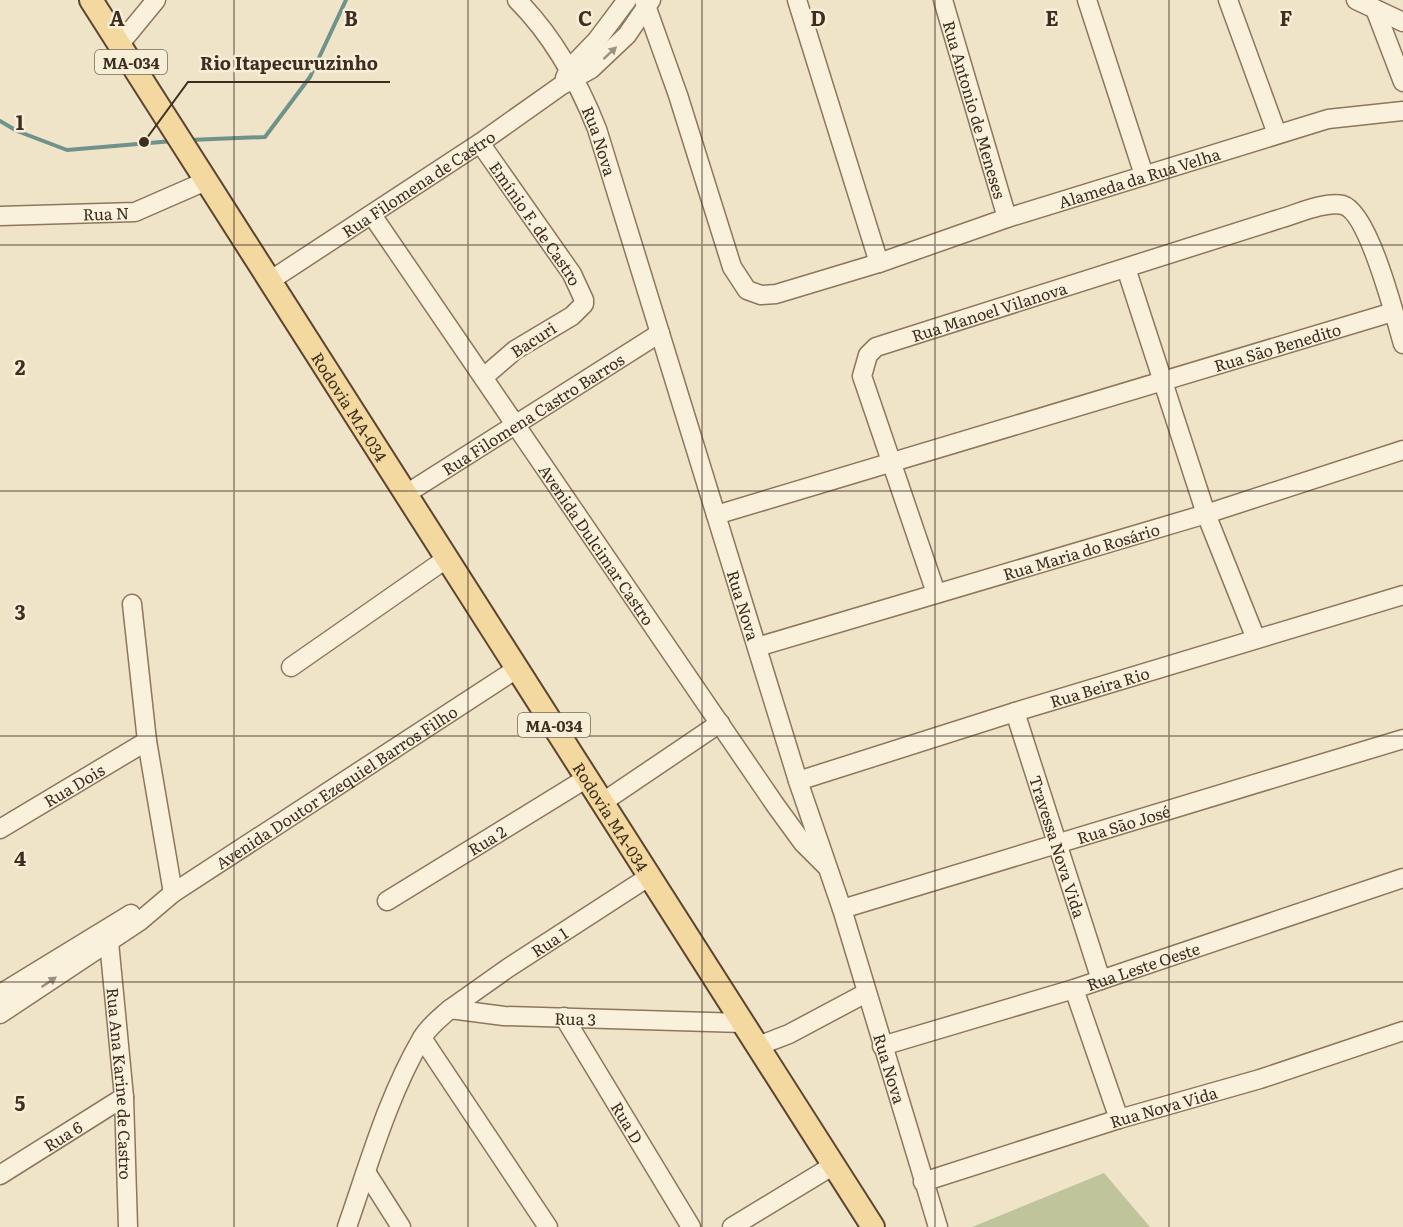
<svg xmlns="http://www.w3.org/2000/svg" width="1403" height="1227" font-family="Literata,serif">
	<rect width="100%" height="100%" fill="#f0e4c8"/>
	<!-- cemetery -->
	<path fill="#bfc49a" d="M1104 1173 1150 1227H972Z"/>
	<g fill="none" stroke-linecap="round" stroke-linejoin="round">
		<!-- stream -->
		<path stroke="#6f938a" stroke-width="4" d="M0 121 17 131 67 150 173 141
			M189 140 265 137 310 77 346 0"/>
		<defs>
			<g id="minor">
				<path id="s1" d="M517 0C554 37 578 81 597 129L798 781 842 909 938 1227"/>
				<path id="s2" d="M644 0 678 95 732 267 747 290 761 295 776 294 879 263 1007 218 1328 119 1403 111"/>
				<path d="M797 0 879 263"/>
				<path id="s3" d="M943 0 1007 218"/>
				<path d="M1087 0 1144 175"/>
				<path d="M1228 0 1277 134"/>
				<path d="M1356 0 1403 22"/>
				<path d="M1375 9 1403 82"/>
				<path d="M119 45 156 0"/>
				<path d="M565 78 569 69 597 40 627 0"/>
				<path id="s4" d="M480 143 572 274 584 300V304L572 316 515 350 485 376"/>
				<path id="s5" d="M372 215 776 806 803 843 825 865"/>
				<path id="s6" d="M0 216 135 212 206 181"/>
				<path d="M1126 268 1206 514 1256 639"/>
				<path id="s7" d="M271 280 480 143 562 85 591 69 627 35 651 0"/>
				<path id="s8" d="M406 494 660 333"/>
				<path id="s9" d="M716 515 1393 312"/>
				<path id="s10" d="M936 593 862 376 868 355 876 347 1279 219C1297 214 1325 201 1343 205 1369 213 1395 317 1403 344"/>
				<path d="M132 604 147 741 173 893"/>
				<path id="s11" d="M757 647 1206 514 1403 450"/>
				<path d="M291 667 446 559"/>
				<path id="s12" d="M1015 712 1101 980"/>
				<path id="s13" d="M798 781 1015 712 1403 595"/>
				<path d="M603 802 720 723"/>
				<path id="s14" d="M0 829 147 741"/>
				<path id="s15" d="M387 901 587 778"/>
				<path id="s16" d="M842 909 1403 739"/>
				<path id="s17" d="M109 942 124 1097 128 1227"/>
				<path d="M1074 989 1119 1119"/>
				<path d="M0 994 131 914"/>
				<path id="s18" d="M450 1009 508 968 650 876"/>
				<path id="s19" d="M0 1014 140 921 173 893 518 668"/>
				<path id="s20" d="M564 1017 691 1227"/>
				<path d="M422 1038 548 1227"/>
				<path d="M758 1046 789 1034 866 993"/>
				<path id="s21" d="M882 1046 1074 989 1403 878"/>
				<path d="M366 1172 401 1227"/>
				<path id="s22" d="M0 1175 124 1097"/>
				<path id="s23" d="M923 1182 1119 1119 1260 1079 1403 1031"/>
				<path id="s24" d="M347 1227C369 1164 388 1096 422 1038 429 1026 440 1018 450 1009L504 1016 743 1023"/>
				<path d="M732 1227 834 1165"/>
			</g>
			<g id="major">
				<path id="s25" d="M91 0 873 1227"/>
			</g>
		</defs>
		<!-- minor casing -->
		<use href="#minor" stroke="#8d765c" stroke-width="21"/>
		<!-- major casing -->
		<use href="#major" stroke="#5b4430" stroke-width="26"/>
		<!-- minor -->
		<use href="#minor" stroke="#faf1dc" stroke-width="18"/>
		<!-- major -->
		<use href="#major" stroke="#f3d9a0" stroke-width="22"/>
	</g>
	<!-- one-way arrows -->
	<defs><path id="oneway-solid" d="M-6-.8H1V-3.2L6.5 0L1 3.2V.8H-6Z" transform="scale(1.5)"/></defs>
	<g fill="#9c907e">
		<use href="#oneway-solid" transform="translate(610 53) rotate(-43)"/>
		<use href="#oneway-solid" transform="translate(49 982) rotate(-34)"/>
	</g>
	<!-- grid -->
	<path fill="none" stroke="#3d2e20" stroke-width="1.5" stroke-opacity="0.55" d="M234 0V1227M468 0V1227M702 0V1227M935 0V1227M1169 0V1227M0 245H1403M0 491H1403M0 736H1403M0 982H1403"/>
	<g text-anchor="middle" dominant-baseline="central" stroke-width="5" stroke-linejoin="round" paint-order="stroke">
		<!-- shield labels -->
		<g fill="#f7eed8" stroke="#756857" stroke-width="1.5">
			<rect x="95" y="50" width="72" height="24" rx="4.5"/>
			<rect x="518" y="713" width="72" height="24" rx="4.5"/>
		</g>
		<g font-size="15" font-weight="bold" fill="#3d2e20">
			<text x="131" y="62">MA-034</text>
			<text x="554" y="725">MA-034</text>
		</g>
		<!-- street labels -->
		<g font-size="16" fill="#3d2e20" stroke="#f7eed8">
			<text stroke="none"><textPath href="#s3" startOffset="114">Rua Antonio de Meneses</textPath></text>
			<text stroke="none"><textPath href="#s1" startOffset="165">Rua Nova</textPath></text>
			<text stroke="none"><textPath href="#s2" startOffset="720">Alameda da Rua Velha</textPath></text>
			<text stroke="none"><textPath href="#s7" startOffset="176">Rua Filomena de Castro</textPath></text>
			<text stroke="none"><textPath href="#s6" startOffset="106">Rua N</textPath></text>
			<text stroke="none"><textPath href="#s4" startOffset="98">Emínio F. de Castro</textPath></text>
			<text stroke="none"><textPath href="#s10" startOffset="381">Rua Manoel Vilanova</textPath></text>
			<text transform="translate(533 339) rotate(-33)">Bacuri</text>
			<text stroke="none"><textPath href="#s9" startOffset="586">Rua São Benedito</textPath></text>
			<text stroke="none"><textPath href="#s25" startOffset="482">Rodovia MA-034</textPath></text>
			<text stroke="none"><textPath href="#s8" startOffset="150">Rua Filomena Castro Barros</textPath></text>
			<text stroke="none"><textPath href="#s5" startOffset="399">Avenida Dulcimar Castro</textPath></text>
			<text stroke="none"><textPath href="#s11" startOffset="338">Rua Maria do Rosário</textPath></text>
			<text stroke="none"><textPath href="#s1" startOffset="651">Rua Nova</textPath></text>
			<text stroke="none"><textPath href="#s13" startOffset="316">Rua Beira Rio</textPath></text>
			<text stroke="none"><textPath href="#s14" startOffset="86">Rua Dois</textPath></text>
			<text stroke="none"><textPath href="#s19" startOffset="406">Avenida Doutor Ezequiel Barros Filho</textPath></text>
			<text stroke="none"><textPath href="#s25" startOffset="968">Rodovia MA-034</textPath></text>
			<text stroke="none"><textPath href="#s16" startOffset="294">Rua São José</textPath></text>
			<text stroke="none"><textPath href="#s15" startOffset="117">Rua 2</textPath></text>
			<text stroke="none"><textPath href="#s12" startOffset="141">Travessa Nova Vida</textPath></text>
			<text stroke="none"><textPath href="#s18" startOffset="120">Rua 1</textPath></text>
			<text stroke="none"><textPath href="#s21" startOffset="273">Rua Leste Oeste</textPath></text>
			<text stroke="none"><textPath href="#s24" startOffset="370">Rua 3</textPath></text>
			<text stroke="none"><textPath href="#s1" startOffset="1137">Rua Nova</textPath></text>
			<text stroke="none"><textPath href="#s17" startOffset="142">Rua Ana Karine de Castro</textPath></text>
			<text stroke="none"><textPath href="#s23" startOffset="252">Rua Nova Vida</textPath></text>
			<text stroke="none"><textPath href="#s20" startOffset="123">Rua D</textPath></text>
			<text stroke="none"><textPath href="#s22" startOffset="74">Rua 6</textPath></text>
		</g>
	</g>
	<g font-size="20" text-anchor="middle" font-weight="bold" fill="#3d2e20" stroke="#f7eed8" stroke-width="5" stroke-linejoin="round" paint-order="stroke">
		<text x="117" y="26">A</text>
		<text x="351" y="26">B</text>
		<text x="585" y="26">C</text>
		<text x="818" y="26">D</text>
		<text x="1052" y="26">E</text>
		<text x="1286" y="26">F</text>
		<text x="20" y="130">1</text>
		<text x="20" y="375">2</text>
		<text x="20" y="620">3</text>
		<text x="20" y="866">4</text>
		<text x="20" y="1111">5</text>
	</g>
	<!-- callouts -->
	<path fill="none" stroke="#3d2e20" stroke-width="2" d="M144 142L188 82H390"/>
	<circle fill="#3d2e20" stroke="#f7eed8" stroke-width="2" cx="144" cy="142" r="6"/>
	<g font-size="18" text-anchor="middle" font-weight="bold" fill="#3d2e20" stroke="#f7eed8" stroke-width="5" stroke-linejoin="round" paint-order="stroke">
		<text x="289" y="70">Rio Itapecuruzinho</text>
	</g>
</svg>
